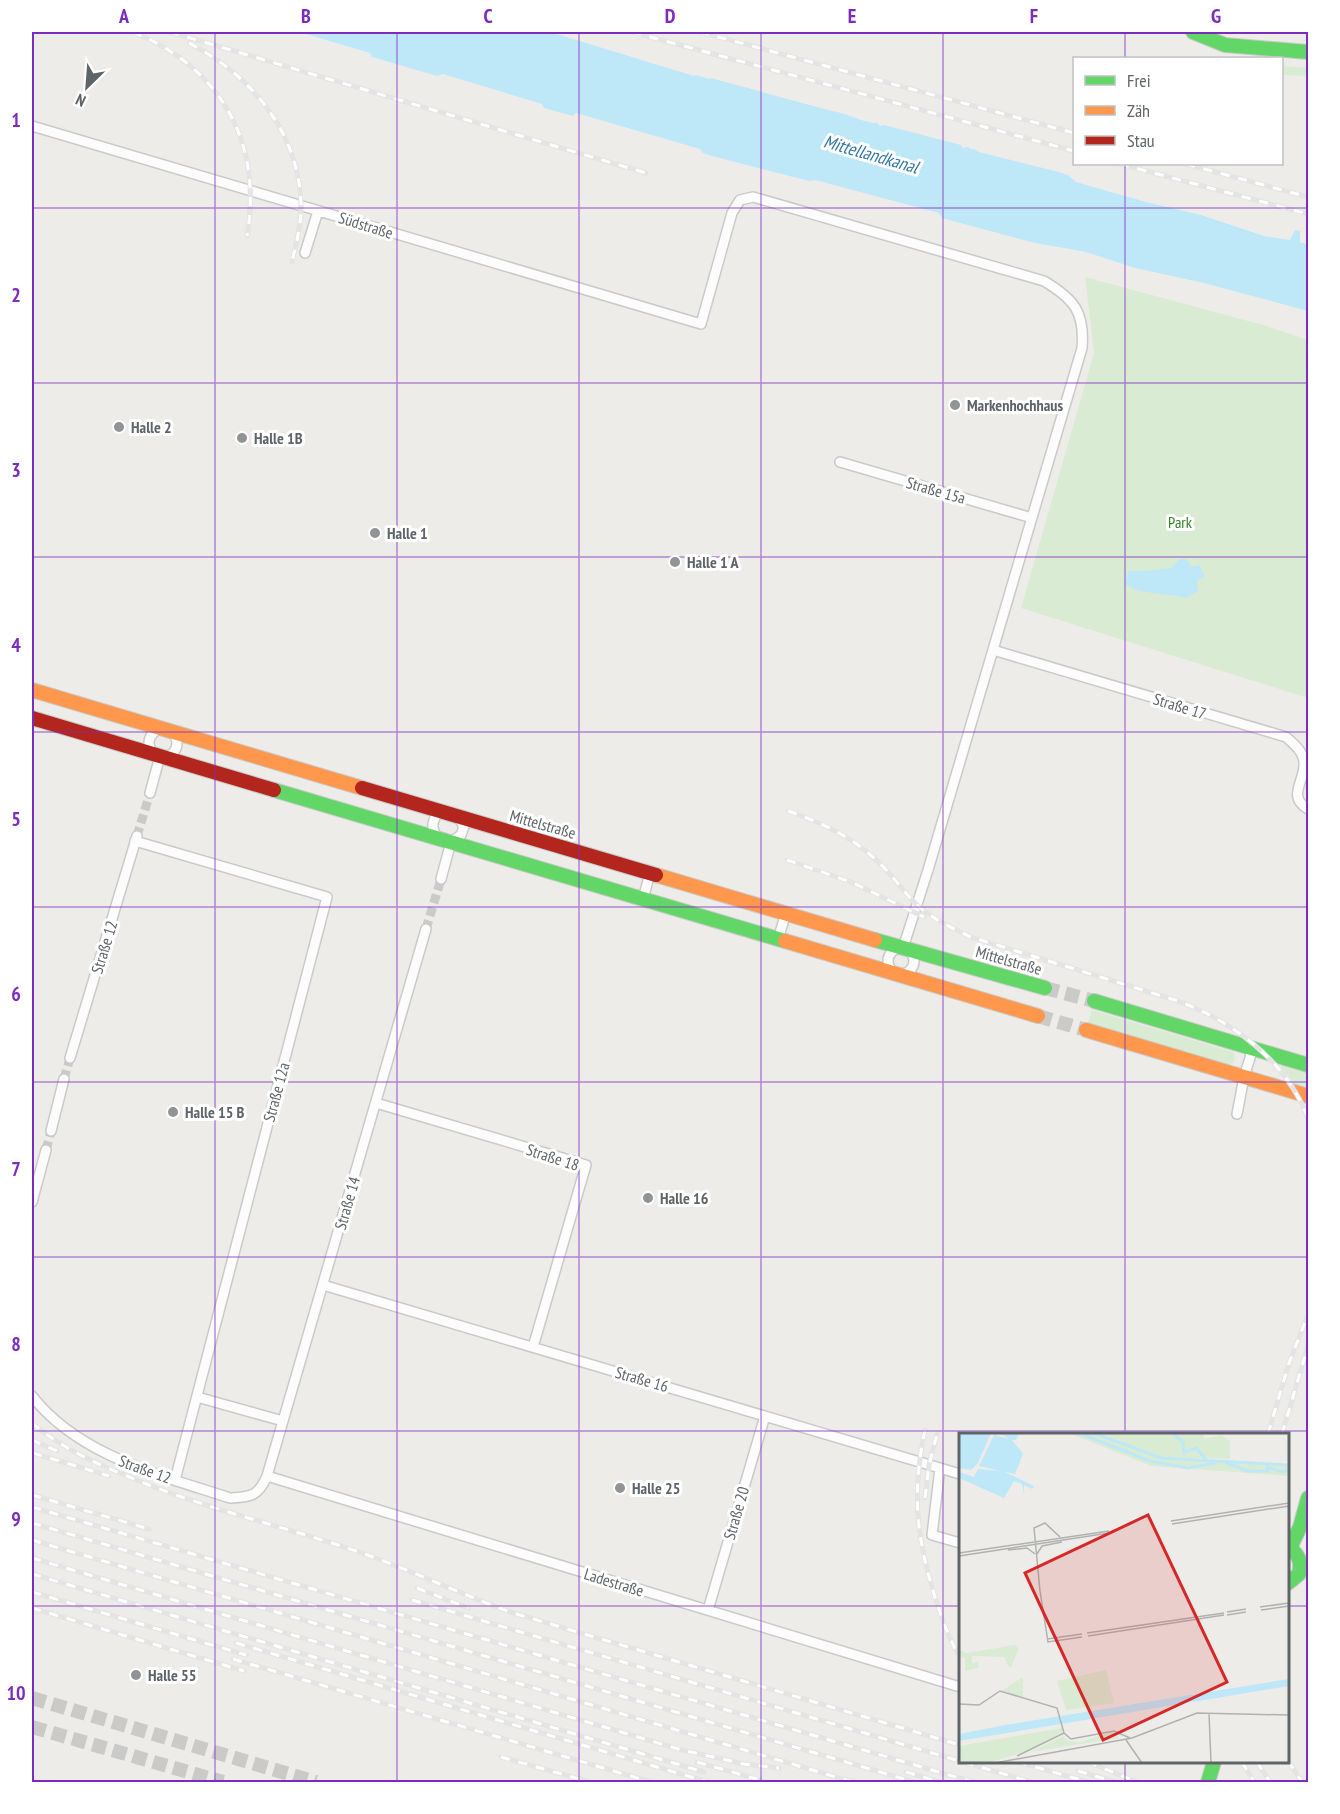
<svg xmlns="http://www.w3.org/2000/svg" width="1340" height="1814" font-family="'PT Sans Narrow',sans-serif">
	<rect width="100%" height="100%" fill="#eeece9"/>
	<!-- green -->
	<path fill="#d9ebd3" d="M1282 66 1308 68V76L1282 75Z
		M1085 277 1263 325 1308 340V698L1021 608 1094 353Z
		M1092 1010 1233 1052 1235 1056 1234 1062 1229 1066 1088 1024Z
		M1280 1065 1308 1073V1089L1296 1086Z"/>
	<!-- water -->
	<path fill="#bee8f8" d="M299 32H541L560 35 694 76 696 75 709 79 711 78C756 90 797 102 841 113 852 116 866 123 877 123L880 126 884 125 961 145 962 148 968 147 971 149H974L979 152 1059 172 1068 175 1076 182 1146 202 1201 215 1264 236 1290 240 1295 230 1300 231V242L1306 244 1308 237V311L1204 283 1135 268 1086 252 1035 243 942 218 939 213 815 180 809 181 712 156 703 153 700 149 576 113 573 116 544 108 542 104 443 74 437 76 372 57 370 53Z
		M1179 559H1187L1191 567 1199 565 1205 576 1197 581 1198 591 1186 598C1165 592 1143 596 1125 584L1128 571H1145L1172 568Z"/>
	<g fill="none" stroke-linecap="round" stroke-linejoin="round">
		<!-- street-tunnel -->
		<path stroke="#cacac9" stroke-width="9" stroke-dasharray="9 4.5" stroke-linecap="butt" d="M137 836 150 793
			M426 929 441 879
			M64 1079 70 1058
			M46 1150 51 1131"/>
		<!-- secondary-tunnel -->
		<path stroke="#cacac9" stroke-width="14" stroke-dasharray="14 7" stroke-linecap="butt" d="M1045 988 1094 1001
			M1038 1016 1086 1030
			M32 1698 316 1782
			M32 1727 223 1782"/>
		<defs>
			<path id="street" d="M32 126 701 324 732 213 740 200 753 197 1044 281C1074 299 1085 312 1082 348L928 870 903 948
				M305 253 318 211
				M840 462 1032 518
				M993 650 1286 737C1295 745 1305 753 1304 765 1304 782 1287 797 1308 809
				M149 743a14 14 0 1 1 28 0a14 14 0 1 1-28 0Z
				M150 793 160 756
				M437 838C432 828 431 824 437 814L445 812
				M135 841 327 897 175 1480
				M441 879 451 842 461 835 464 827 458 816
				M643 899 650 873
				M778 939 786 913
				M888 961a13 13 0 1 1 26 0a13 13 0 1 1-26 0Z
				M70 1058 137 836
				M376 1103 586 1165 533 1347
				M1237 1114 1244 1077 1253 1048
				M51 1131 64 1079
				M32 1202 46 1150
				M323 1285 960 1474
				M32 1396C79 1456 160 1475 230 1498 250 1497 258 1497 267 1476L426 929
				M197 1397 283 1421
				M940 1468 932 1535 960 1543
				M267 1476 960 1687
				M708 1610 765 1416"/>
			<path id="fast" d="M1193 32 1225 45 1308 52
				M274 790 785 941
				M875 940 1045 988
				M1094 1001 1308 1065
				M1288 1547C1299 1554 1302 1562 1299 1574L1288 1583
				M1290 1548 1300 1527 1308 1498
				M1208 1782 1214 1762"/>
			<path id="slow" d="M32 690 362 788
				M656 875 875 940
				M785 941 1038 1016
				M1086 1030 1308 1096"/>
			<path id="jam" d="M32 718 274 790
				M362 788 656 875"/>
		</defs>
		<!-- street casing -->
		<use href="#street" stroke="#cacaca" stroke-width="12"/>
		<!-- fast casing -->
		<use href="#fast" stroke="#c9caca" stroke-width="16"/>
		<!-- slow casing -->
		<use href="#slow" stroke="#c9caca" stroke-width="16"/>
		<!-- jam casing -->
		<use href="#jam" stroke="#c9caca" stroke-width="16"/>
		<!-- street -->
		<use href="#street" stroke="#fcfcfc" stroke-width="9"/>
		<!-- fast -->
		<use href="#fast" stroke="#63d668" stroke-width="14"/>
		<!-- slow -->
		<use href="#slow" stroke="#ff974d" stroke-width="14"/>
		<!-- jam -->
		<use href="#jam" stroke="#b3261e" stroke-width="14"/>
		<defs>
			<path id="rail" d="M133 32C221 68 263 142 247 236
				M170 32 646 173
				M632 32 1074 151
				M700 32 1074 133
				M189 43C252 76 300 133 301 207 301 226 296 244 292 262
				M1120 164 1308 214
				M1186 164 1308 197
				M788 811C820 822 851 836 876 860 891 873 902 890 916 904 931 918 952 928 971 937L1175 1000C1231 1020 1286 1060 1308 1118
				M787 860 851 882 924 917
				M32 1423C60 1447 93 1462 127 1476 201 1508 280 1525 356 1551 409 1569 460 1594 513 1613L960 1745
				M925 1430C912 1491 916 1535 934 1594 941 1616 948 1638 960 1657
				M1268 1434 1289 1363 1308 1315
				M1282 1434 1308 1346
				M32 1440 57 1451
				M33 1453 109 1476
				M32 1495 149 1529
				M925 1498 929 1465 937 1434
				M32 1507 973 1782
				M32 1523 914 1782
				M32 1540 853 1782
				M32 1558 682 1750 744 1764 779 1768
				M32 1574 704 1772
				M417 1588 468 1608
				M32 1592 246 1655
				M412 1600 1031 1782
				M32 1608 244 1671
				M236 1643 708 1782
				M233 1659 651 1782
				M501 1757 590 1782
				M1288 1761 1302 1782
				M697 1762 767 1782
				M1018 1762 1088 1782
				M1088 1762 1137 1782
				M1242 1762 1254 1782
				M1257 1762 1270 1782
				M1078 1771 1115 1782
				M906 1772 940 1782"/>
		</defs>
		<!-- rail casing -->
		<use href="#rail" stroke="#e3e4e3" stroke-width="5"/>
		<!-- rail -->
		<use href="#rail" stroke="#fff" stroke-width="3" stroke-dasharray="9" stroke-linecap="butt"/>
	</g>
	<!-- grid -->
	<path fill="none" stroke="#7b2cbf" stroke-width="1.5" stroke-opacity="0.55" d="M215 32V1782M397 32V1782M579 32V1782M761 32V1782M943 32V1782M1125 32V58M1125 164V1434M32 208H1308M32 383H1308M32 557H1308M32 732H1308M32 907H1308M32 1082H1308M32 1257H1308M32 1431H1308M32 1606H960M1288 1606H1308M1125 1762V1782"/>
	<!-- markers -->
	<g fill="#909495" stroke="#fff" stroke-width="2">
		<circle cx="955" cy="405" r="6"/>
		<circle cx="119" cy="427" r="6"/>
		<circle cx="242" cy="438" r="6"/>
		<circle cx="375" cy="533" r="6"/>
		<circle cx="675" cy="562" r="6"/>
		<circle cx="173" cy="1112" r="6"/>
		<circle cx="648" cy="1198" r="6"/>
		<circle cx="620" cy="1488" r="6"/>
		<circle cx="136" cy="1675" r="6"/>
	</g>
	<g text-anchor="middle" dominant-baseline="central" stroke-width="6" stroke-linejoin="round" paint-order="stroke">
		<!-- street labels -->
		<g font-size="16" fill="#5e6468" stroke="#fff">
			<text transform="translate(366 225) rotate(17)">Südstraße</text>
			<text transform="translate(936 490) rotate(16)">Straße 15a</text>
			<text transform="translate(1180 706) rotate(17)">Straße 17</text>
			<text transform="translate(543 824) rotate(16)">Mittelstraße</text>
			<text transform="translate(104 947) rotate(-73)">Straße 12</text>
			<text transform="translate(1009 960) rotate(16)">Mittelstraße</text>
			<text transform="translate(276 1092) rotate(-75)">Straße 12a</text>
			<text transform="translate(553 1157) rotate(18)">Straße 18</text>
			<text transform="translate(347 1203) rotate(-74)">Straße 14</text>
			<text transform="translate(642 1379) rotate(16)">Straße 16</text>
			<text transform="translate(145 1469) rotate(20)">Straße 12</text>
			<text transform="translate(736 1513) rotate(-74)">Straße 20</text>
			<text transform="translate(614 1582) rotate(17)">Ladestraße</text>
		</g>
		<!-- poi labels -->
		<g font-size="16" font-weight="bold" fill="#5e6468" stroke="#fff" text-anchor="start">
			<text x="967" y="405">Markenhochhaus</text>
			<text x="131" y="427">Halle 2</text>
			<text x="254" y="438">Halle 1B</text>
			<text x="387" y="533">Halle 1</text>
			<text x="687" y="562">Halle 1 A</text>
			<text x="185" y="1112">Halle 15 B</text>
			<text x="660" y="1198">Halle 16</text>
			<text x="632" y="1488">Halle 25</text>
			<text x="148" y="1675">Halle 55</text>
		</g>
		<!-- park labels -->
		<g font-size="16" fill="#35812b" stroke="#fff">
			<text x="1180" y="522">Park</text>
		</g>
		<!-- water labels -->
		<g font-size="18" font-style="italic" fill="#3379a0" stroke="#fff">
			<text transform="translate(871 154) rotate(16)">Mittellandkanal</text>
		</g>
	</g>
	<!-- overview -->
	<g transform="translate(959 1433)">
		<rect width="330" height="330" fill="#eeece9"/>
		<path d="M110 0H138L197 23 142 0H244L245 6 262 2 271 8V26L202 24 330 31V43L192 33ZM56 212 60 216 51 236 45 224 13 223V231L19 228 20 235 6 238V225L0 223V217L8 220ZM147 237 155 270 107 277 98 248ZM64 244V265L44 258V257ZM103 295V299L69 318 29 330H0V313ZM153 299 160 305 72 319 104 303 109 308 121 309Z" fill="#d9ebd3"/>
		<path d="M0 0H32L19 30 12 37 0 35ZM40 0H60L57 7H53L64 21 56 41 20 33 35 2 51 6ZM19 36 44 38 75 53 73 56 65 52V60L63 51 55 48 45 65 0 45V39L15 44ZM330 246V253L0 308V301L46 292Z" fill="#bee8f8"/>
		<path fill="none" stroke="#bee8f8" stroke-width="3" d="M120 0 191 28 229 35 256 30M135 0 202 25 330 32M213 0 224 9 225 19 237 15 248 28M266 29 288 38H309L308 34 323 39 330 37"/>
		<path fill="none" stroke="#b0b2b1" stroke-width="1.5" d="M212 88 330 70M213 91 330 73M49 117 68 115 76 121M0 120 150 98M78 121 83 113 103 109M0 123 150 100M81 158 75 95 86 90 101 104M81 158 89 209 123 204M301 174 330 170M302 177 330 173M268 179 287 176M268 182 287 179M128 200 265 180M129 203 265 182M88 206 123 201M0 271 20 272 41 258 98 275 105 300 112 306 155 298 171 305M250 281 252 330M167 307 183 330M58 323 105 300M36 330 173 305 238 280 330 282"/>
		<path fill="#d62828" fill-opacity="0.15" stroke="#d62828" stroke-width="3" d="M189 82 268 249 144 307 66 140Z"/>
		<rect width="330" height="330" fill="none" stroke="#5e6468" stroke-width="3"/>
	</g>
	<!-- border -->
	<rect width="1340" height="1814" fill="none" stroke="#ffffff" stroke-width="66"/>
	<!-- legend -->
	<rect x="1073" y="57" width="210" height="108" fill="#ffffff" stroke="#bfc1c3" stroke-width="1.5"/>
	<rect x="1085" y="76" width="30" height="9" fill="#63d668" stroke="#bfc1c3" stroke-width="1.5"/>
	<text x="1127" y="87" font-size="18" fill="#5e6468">Frei</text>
	<rect x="1085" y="106" width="30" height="9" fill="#ff974d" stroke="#bfc1c3" stroke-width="1.5"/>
	<text x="1127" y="117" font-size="18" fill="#5e6468">Zäh</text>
	<rect x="1085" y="136" width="30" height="9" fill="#b3261e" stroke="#bfc1c3" stroke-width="1.5"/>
	<text x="1127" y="147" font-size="18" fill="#5e6468">Stau</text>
	<!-- north arrow -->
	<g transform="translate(87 87) rotate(205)" stroke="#ffffff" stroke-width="4.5" paint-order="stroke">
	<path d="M0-4.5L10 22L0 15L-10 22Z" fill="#5e6468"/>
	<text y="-9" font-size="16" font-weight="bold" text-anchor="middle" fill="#5e6468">N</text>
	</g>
	<rect x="33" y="33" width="1274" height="1748" fill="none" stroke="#7b2cbf" stroke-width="2"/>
	<g font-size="20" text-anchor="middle" font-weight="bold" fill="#7b2cbf">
		<text x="124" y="23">A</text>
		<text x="306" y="23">B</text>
		<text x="488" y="23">C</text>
		<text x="670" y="23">D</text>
		<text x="852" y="23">E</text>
		<text x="1034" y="23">F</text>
		<text x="1216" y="23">G</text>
		<text x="16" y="127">1</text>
		<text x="16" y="302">2</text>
		<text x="16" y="477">3</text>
		<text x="16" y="652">4</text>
		<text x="16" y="826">5</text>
		<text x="16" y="1001">6</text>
		<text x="16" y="1176">7</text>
		<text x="16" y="1351">8</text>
		<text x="16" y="1526">9</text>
		<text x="16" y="1700">10</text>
	</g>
</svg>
